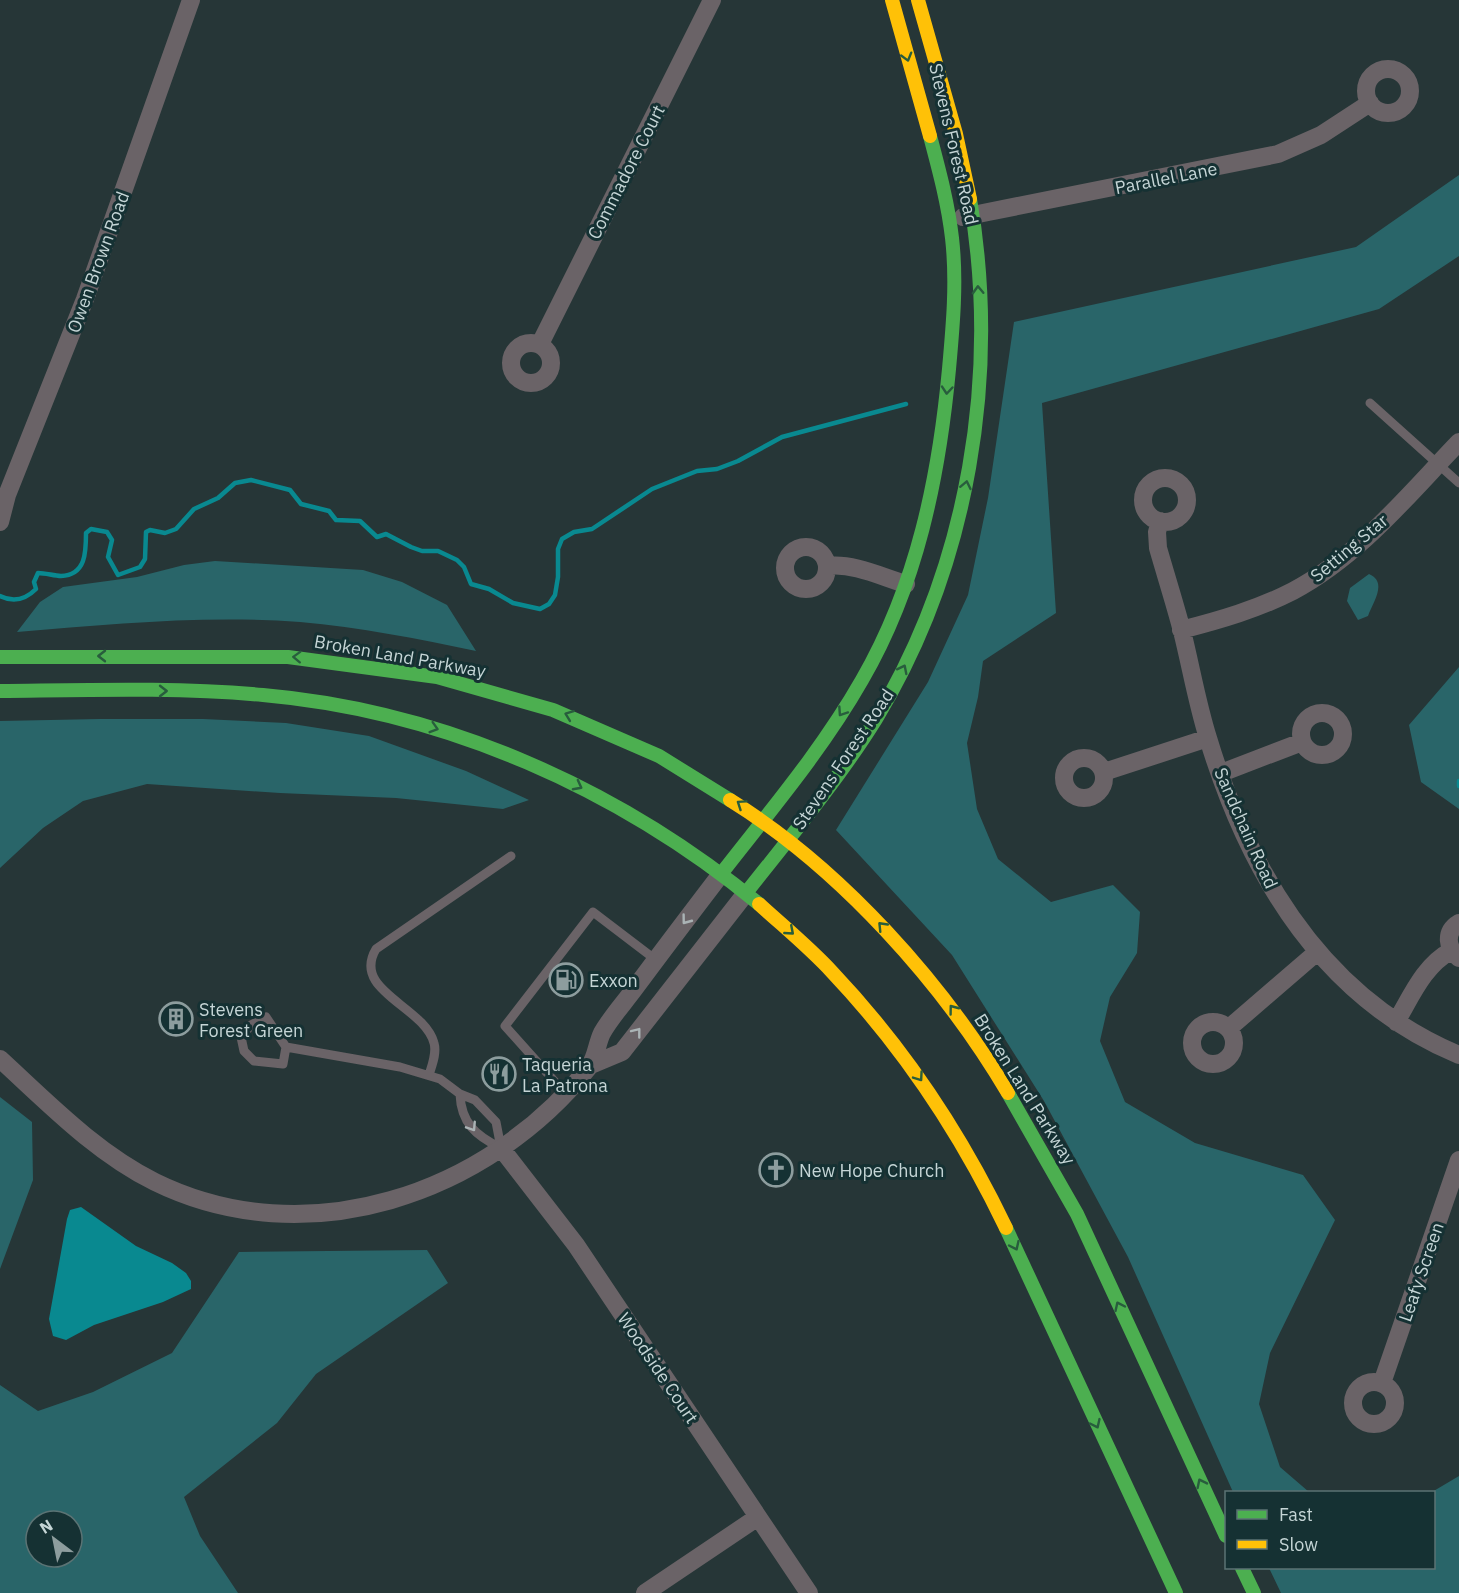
<svg xmlns="http://www.w3.org/2000/svg" width="1459" height="1593" font-family="'IBM Plex Sans',sans-serif">
	<rect width="100%" height="100%" fill="#263637"/>
	<!-- green -->
	<path fill="#296569" fill-rule="evenodd" d="M1459 175V256L1379 309 1042 403 1056 613 983 661 978 697 967 743 977 809 998 859 1051 902 1113 885 1140 912 1137 953 1110 997 1100 1041 1125 1102 1195 1143 1303 1175 1335 1220 1270 1353 1259 1404 1280 1467 1309 1492H1233L1128 1257 1044 1101 952 955 836 830 928 682 968 595 988 498 1014 322 1356 247Z
		M215 561 363 570 402 582 447 605 476 651C418 639 360 627 300 622 206 615 112 624 17 632L40 602 63 587 137 577 184 565Z
		M1369 574C1388 582 1373 602 1368 616L1358 620 1347 601 1350 588Z
		M1459 667V809L1421 782 1409 725Z
		M100 719H203L286 723 369 736 466 771 529 800 503 809 396 798 280 793 147 784 83 801 43 828 0 868V721Z
		M0 1097 32 1122 33 1180 0 1269Z
		M427 1250 448 1283 316 1374 277 1423 184 1497 200 1536 238 1593H0V1385L38 1411 93 1392 172 1353 239 1252ZM36 1521H72V1557H36Z
		M1459 1476V1593H1281L1269 1568H1434L1432 1492Z"/>
	<!-- water -->
	<path fill="#098990" d="M81 1207 136 1246 172 1263 186 1273 191 1281V1289L163 1302 94 1325 66 1340 53 1336 49 1319 67 1219 70 1210Z"/>
	<g fill="none" stroke-linecap="round" stroke-linejoin="round">
		<!-- stream -->
		<path stroke="#098990" stroke-width="4.5" d="M0 596C14 603 26 599 36 589L34 582 38 573C46 573 54 576 61 576 86 575 86 552 86 533L91 529 107 532 112 540 108 557 118 575 140 567 145 559 146 532 150 530 165 533 176 529 194 509 218 498 235 483 251 480 290 490 301 504 329 511 336 520 360 521 377 537 386 534 411 547 422 551H438L457 560 464 567 471 584 489 589 513 603 540 609 549 604 555 595 558 577V549L562 539 574 532 592 529 652 489 697 471 717 469 738 461 782 437 906 404
			M1459 781V786"/>
		<!-- lane -->
		<path stroke="#6a6367" stroke-width="9" d="M1370 403 1459 483
			M286 1047 283 1064 254 1061 244 1051 241 1037 251 1025 266 1017 286 1047 400 1067 440 1079 460 1094 475 1100 496 1122 501 1148
			M429 1075C432 1065 437 1053 434 1043 424 1006 351 991 376 949L511 856
			M565 1093 505 1026 593 912 656 960
			M460 1094C461 1123 476 1136 501 1148"/>
		<!-- street -->
		<path stroke="#6a6367" stroke-width="18" d="M1366 91a22 22 0 1 1 44 0a22 22 0 1 1-44 0Z
			M963 217 1278 154 1321 135 1370 103
			M511 363a20 20 0 1 1 40 0a20 20 0 1 1-40 0Z
			M540 344 712 0
			M1143 500a22 22 0 1 1 44 0a22 22 0 1 1-44 0Z
			M1160 521 1157 532 1158 548C1166 576 1175 604 1182 631 1191 667 1197 703 1208 738 1249 874 1322 998 1459 1055
			M0 522 7 495 85 299 191 0
			M785 568a21 21 0 1 1 42 0a21 21 0 1 1-42 0Z
			M828 566C854 563 882 577 906 584
			M1181 630C1220 620 1258 609 1293 591 1359 556 1408 495 1459 442
			M1301 734a21 21 0 1 1 42 0a21 21 0 1 1-42 0Z
			M1064 778a20 20 0 1 1 40 0a20 20 0 1 1-40 0Z
			M1104 772 1208 738
			M1221 773 1302 742
			M1459 923C1444 932 1447 949 1459 958
			M1192 1043a21 21 0 1 1 42 0a21 21 0 1 1-42 0Z
			M1396 1022C1411 997 1424 965 1451 951
			M1229 1028 1316 953
			M0 1059C48 1103 95 1152 155 1182 306 1256 487 1195 589 1067 596 1058 597 1043 602 1033 611 1017 624 1003 635 988 663 950 692 912 721 874
			M591 1065 622 1052 746 893
			M501 1148 576 1245 809 1593
			M1353 1403a21 21 0 1 1 42 0a21 21 0 1 1-42 0Z
			M1382 1383 1459 1160
			M645 1593 758 1517"/>
		<!-- fast -->
		<path stroke="#4caf50" stroke-width="14" d="M0 657H288L437 677 553 710 659 756 730 800
			M0 691C88 690 176 687 263 695 445 711 619 789 759 904
			M721 874C770 811 822 750 862 680 917 585 939 477 949 369 953 325 957 281 952 238 948 203 939 170 930 136
			M746 893C791 836 838 780 876 719 969 565 1000 375 970 199
			M1008 1093 1077 1214 1226 1536
			M1006 1228 1176 1593
			M1242 1568 1254 1593"/>
		<!-- slow -->
		<path stroke="#ffc107" stroke-width="14" d="M892 0 930 136
			M918 0 956 134 970 199
			M730 800C840 868 943 983 1008 1093
			M759 904C783 926 810 948 832 972 904 1048 961 1134 1006 1228"/>
	</g>
	<!-- one-way arrows -->
	<defs><path id="oneway-chevron" d="M-2-3.5L2.5 0L-2 3.5" fill="none" stroke-width="1.6" stroke-linecap="round" stroke-linejoin="round" transform="scale(1.5)"/></defs>
	<g stroke="#285d3d">
		<use href="#oneway-chevron" transform="translate(907 57) rotate(74)"/>
		<use href="#oneway-chevron" transform="translate(978 290) rotate(-92)"/>
		<use href="#oneway-chevron" transform="translate(947 390) rotate(95)"/>
		<use href="#oneway-chevron" transform="translate(966 485) rotate(-78)"/>
		<use href="#oneway-chevron" transform="translate(102 656) rotate(180)"/>
		<use href="#oneway-chevron" transform="translate(297 657) rotate(-178)"/>
		<use href="#oneway-chevron" transform="translate(903 669) rotate(-63)"/>
		<use href="#oneway-chevron" transform="translate(163 691)"/>
		<use href="#oneway-chevron" transform="translate(842 712) rotate(124)"/>
		<use href="#oneway-chevron" transform="translate(569 715) rotate(-159)"/>
		<use href="#oneway-chevron" transform="translate(434 728) rotate(17)"/>
		<use href="#oneway-chevron" transform="translate(578 786) rotate(28)"/>
		<use href="#oneway-chevron" transform="translate(741 804) rotate(-146)"/>
		<use href="#oneway-chevron" transform="translate(882 926) rotate(-134)"/>
		<use href="#oneway-chevron" transform="translate(790 931) rotate(41)"/>
		<use href="#oneway-chevron" transform="translate(953 1009) rotate(-127)"/>
		<use href="#oneway-chevron" transform="translate(919 1077) rotate(55)"/>
		<use href="#oneway-chevron" transform="translate(1015 1246) rotate(65)"/>
		<use href="#oneway-chevron" transform="translate(1119 1306) rotate(-115)"/>
		<use href="#oneway-chevron" transform="translate(1096 1424) rotate(65)"/>
		<use href="#oneway-chevron" transform="translate(1201 1483) rotate(-116)"/>
	</g>
	<g stroke="#aab3b5">
		<use href="#oneway-chevron" transform="translate(686 920) rotate(127)"/>
		<use href="#oneway-chevron" transform="translate(637 1032) rotate(-52)"/>
		<use href="#oneway-chevron" transform="translate(472 1127) rotate(57)"/>
	</g>
	<!-- icons -->
	<defs>
		<symbol id="fuel-ring" viewBox="-11 -11 22 22"><circle r="9.5" fill="#153133" stroke="#8d9d9e" stroke-width="1.5"/><path d="M-5.5-6h7V0h2V4h1.3V-2.5L3-4.5l.8-.8L6-3V5H2.5V1h-1V6h-7ZM-4.2-4.7v3.2H.2V-4.7Z" fill="#8d9d9e"/></symbol>
		<symbol id="building-ring" viewBox="-11 -11 22 22"><circle r="9.5" fill="#153133" stroke="#8d9d9e" stroke-width="1.5"/><path d="M-4-6H4V6H1V3H-1V6H-4ZM-2.5-4.3h1.7v1.8h-1.7ZM.8-4.3h1.7v1.8H.8ZM-2.5-1h1.7V.8h-1.7ZM.8-1h1.7V.8H.8Z" fill="#8d9d9e"/></symbol>
		<symbol id="restaurant-ring" viewBox="-11 -11 22 22"><circle r="9.5" fill="#153133" stroke="#8d9d9e" stroke-width="1.5"/><path d="M-5-6h1v4h1v-4h1v4h1v-4h1v5L-1.5 .5V6h-2V.5L-5-1ZM5-6V6H3V1.5H1.5Q1.5-4 5-6Z" fill="#8d9d9e"/></symbol>
		<symbol id="church-ring" viewBox="-11 -11 22 22"><circle r="9.5" fill="#153133" stroke="#8d9d9e" stroke-width="1.5"/><path d="M-1.2-6h2.4v3.5h3.3v2.4h-3.3V6h-2.4V-.1h-3.3v-2.4h3.3Z" fill="#8d9d9e"/></symbol>
	</defs>
	<g fill-rule="evenodd">
		<use href="#fuel-ring" x="547" y="961" width="38" height="38"/>
		<use href="#building-ring" x="157" y="1000" width="38" height="38"/>
		<use href="#restaurant-ring" x="480" y="1055" width="38" height="38"/>
		<use href="#church-ring" x="757" y="1151" width="38" height="38"/>
	</g>
	<g text-anchor="middle" dominant-baseline="central" stroke-width="6" stroke-linejoin="round" paint-order="stroke">
		<!-- street labels -->
		<g font-size="18" fill="#c5d5d6" stroke="#153133">
			<text transform="translate(954 144) rotate(77)">Stevens Forest Road</text>
			<text transform="translate(626 172) rotate(-63)">Commadore Court</text>
			<text transform="translate(1166 178) rotate(-11)">Parallel Lane</text>
			<text transform="translate(98 262) rotate(-70)">Owen Brown Road</text>
			<text transform="translate(1349 548) rotate(-40)">Setting Star</text>
			<text transform="translate(400 656) rotate(10)">Broken Land Parkway</text>
			<text transform="translate(843 759) rotate(-56)">Stevens Forest Road</text>
			<text transform="translate(1246 828) rotate(66)">Sandchain Road</text>
			<text transform="translate(1025 1089) rotate(58)">Broken Land Parkway</text>
			<text transform="translate(1421 1272) rotate(-71)">Leafy Screen</text>
			<text transform="translate(658 1368) rotate(56)">Woodside Court</text>
		</g>
		<!-- poi labels -->
		<g font-size="18" fill="#c5d5d6" stroke="#153133" text-anchor="start">
			<text x="589" y="980">Exxon</text>
			<text x="199" y="1009">Stevens<tspan x="199" dy="21">Forest Green</tspan></text>
			<text x="522" y="1064">Taqueria<tspan x="522" dy="21">La Patrona</tspan></text>
			<text x="799" y="1170">New Hope Church</text>
		</g>
	</g>
	<!-- legend -->
	<rect x="1225" y="1491" width="210" height="78" fill="#153133" stroke="#5b7374" stroke-width="1.5"/>
	<rect x="1237" y="1510" width="30" height="9" fill="#4caf50" stroke="#5b7374" stroke-width="1.5"/>
	<text x="1279" y="1521" font-size="18" fill="#c5d5d6">Fast</text>
	<rect x="1237" y="1540" width="30" height="9" fill="#ffc107" stroke="#5b7374" stroke-width="1.5"/>
	<text x="1279" y="1551" font-size="18" fill="#c5d5d6">Slow</text>
	<!-- north arrow -->
	<g transform="translate(54 1539) rotate(328)"><circle r="28" fill="#153133" stroke="#5b7374" stroke-width="1.5"/>
	<path d="M0-4.5L10 22L0 15L-10 22Z" fill="#8d9d9e"/>
	<text y="-9" font-size="16" font-weight="bold" text-anchor="middle" fill="#c5d5d6">N</text>
	</g>
</svg>
